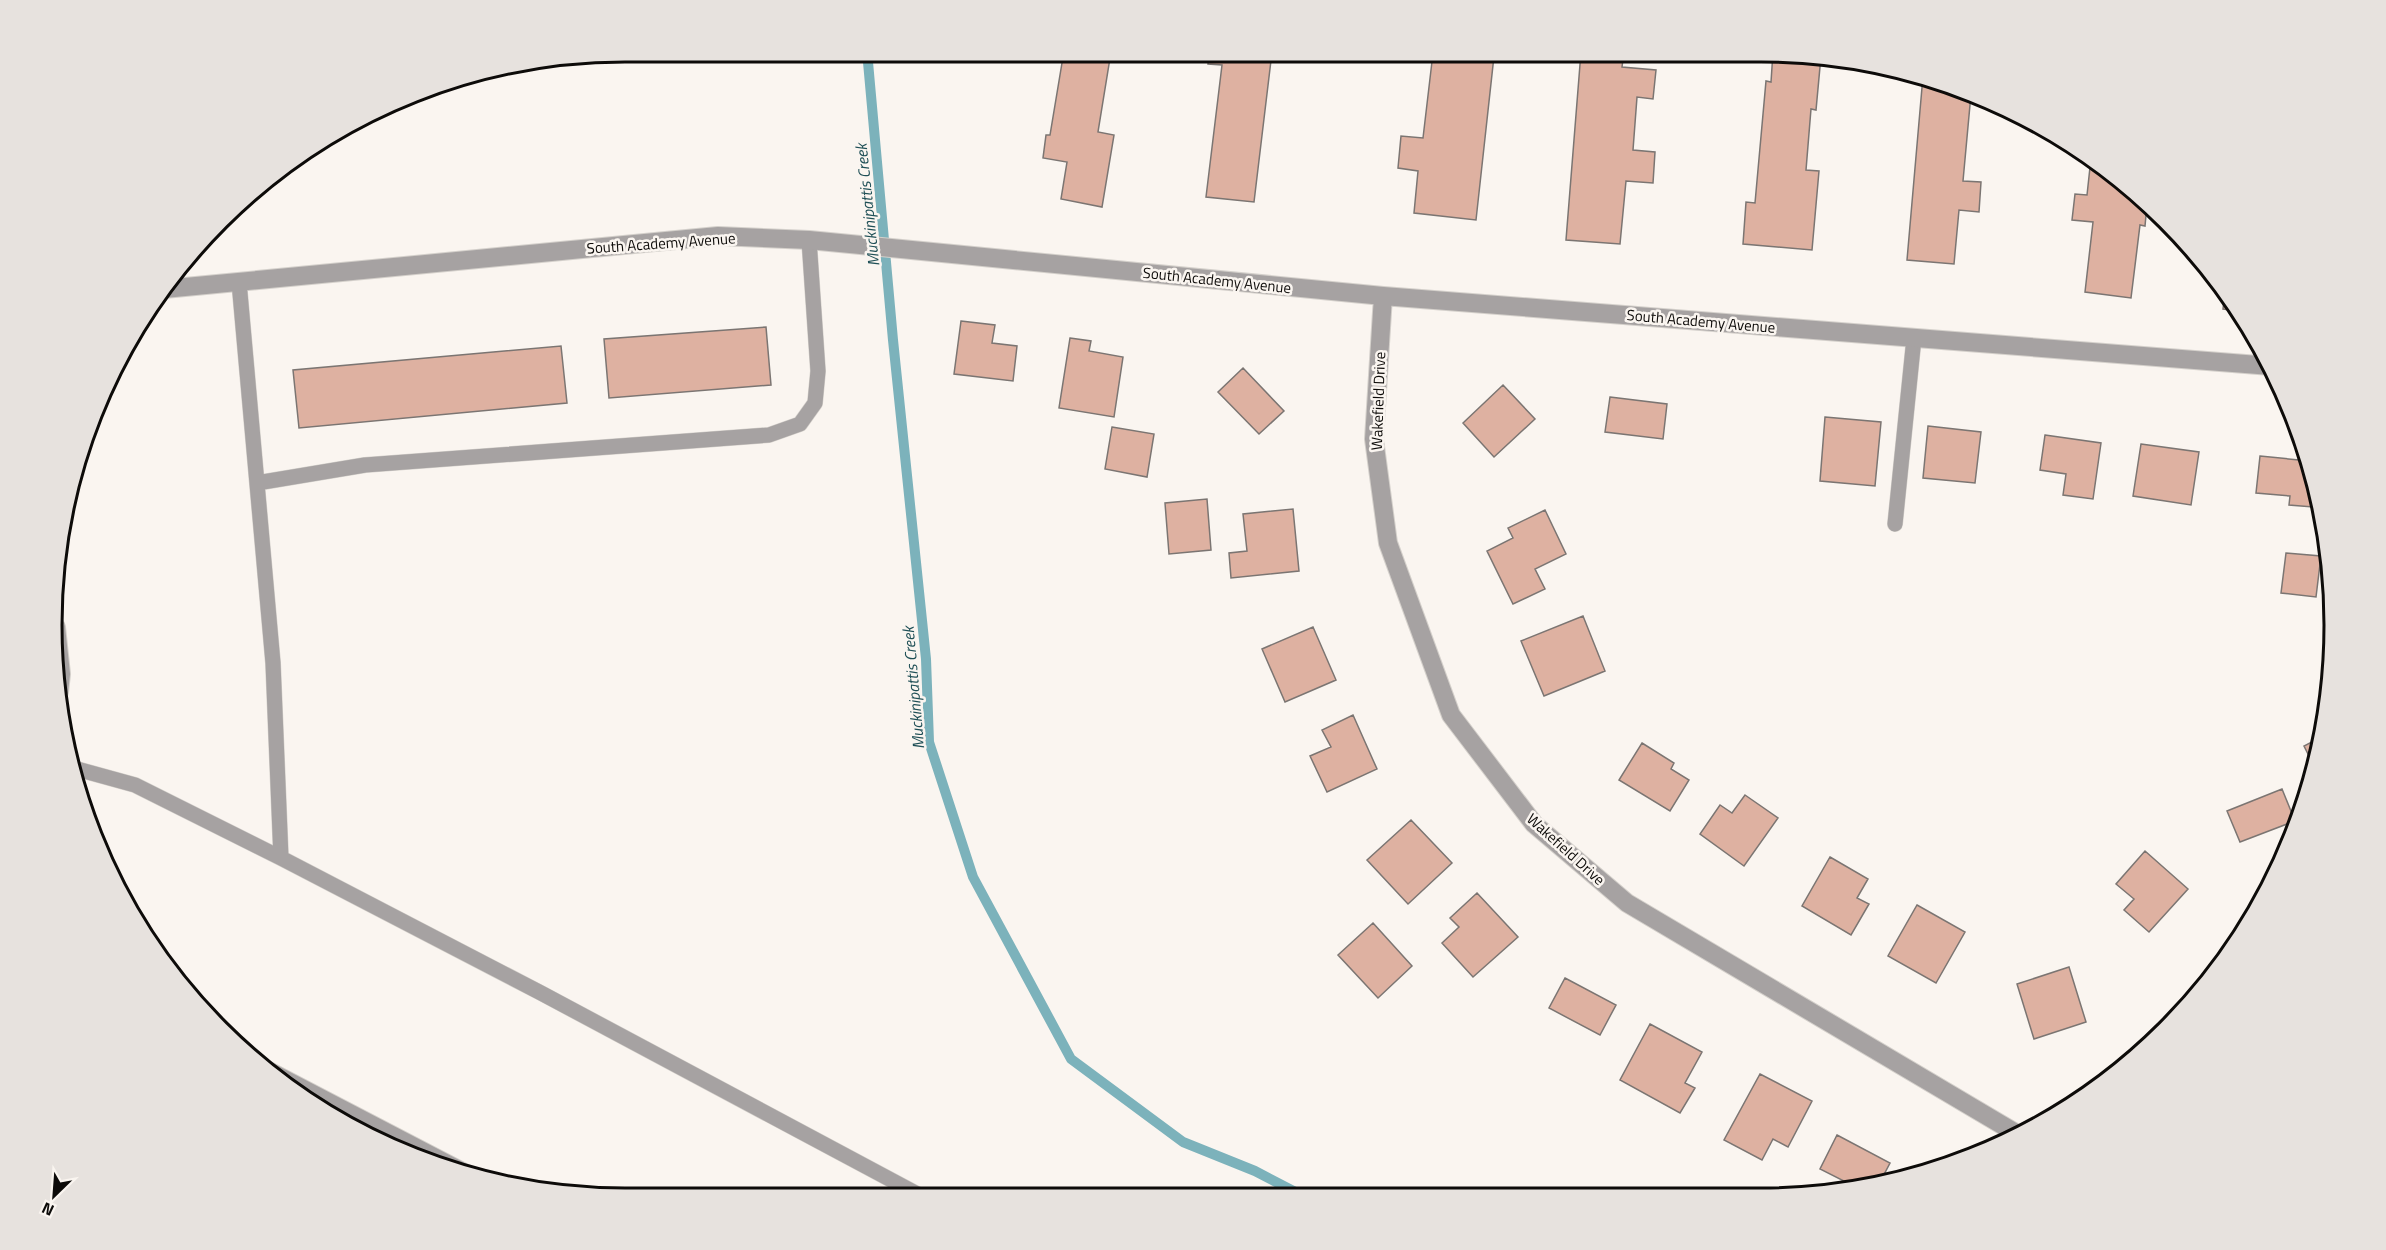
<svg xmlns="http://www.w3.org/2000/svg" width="2386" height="1250" font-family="'Titillium Web',sans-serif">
	<rect width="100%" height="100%" fill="#faf5f0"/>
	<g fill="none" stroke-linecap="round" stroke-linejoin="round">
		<!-- stream -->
		<path stroke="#7cb2bb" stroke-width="10" d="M867 51 893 340 926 659 929 742 973 877 1071 1059 1183 1142 1255 1171 1303 1196"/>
	</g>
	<!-- building -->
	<path fill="#deb1a1" stroke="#7b7572" stroke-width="1.5" d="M1064 51 1111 52 1098 132 1114 135 1102 207 1061 199 1067 162 1043 158 1046 135H1050Z
		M1209 52H1272L1254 202 1206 197 1222 65 1208 64Z
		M1440 52H1483V54L1494 56 1476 220 1414 213 1418 171 1398 168 1401 136 1423 138 1433 53 1440 54Z
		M1581 52H1624L1622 67 1656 70 1653 99 1637 97 1633 150 1655 152 1653 183 1626 181 1620 244 1566 240Z
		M1773 52H1798L1821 56 1816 110 1811 109 1806 170 1819 171 1812 250 1743 244 1746 202 1755 203 1766 81 1771 82Z
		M1923 76 1971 94 1963 181 1981 182 1979 212 1959 210 1954 264 1907 260Z
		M2091 158 2111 170 2132 190 2131 198 2142 199 2147 204 2145 226 2140 225 2131 298 2085 292 2093 222 2072 220 2075 194 2087 195Z
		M2225 292 2239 311 2223 309Z
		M961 321 995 325 992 343 1017 346 1013 381 954 374Z
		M766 327 771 385 609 398 604 339Z
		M1070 338 1091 341 1089 351 1123 357 1114 417 1059 408Z
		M561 346 567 403 299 428 293 370Z
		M1243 368 1284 411 1259 434 1218 392Z
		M1503 385 1535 419 1494 457 1463 423Z
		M1610 397 1667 404 1663 439 1605 432Z
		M1825 417 1881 422 1875 486 1820 481Z
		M1928 426 1981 432 1975 483 1923 478Z
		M1112 427 1154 434 1147 477 1105 469Z
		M2045 435 2101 443 2093 499 2063 495 2066 474 2040 470Z
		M2141 444 2199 452 2191 505 2133 496Z
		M2260 456 2309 461 2315 487 2313 507 2289 505 2290 496 2256 493Z
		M1207 499 1211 550 1169 554 1165 503Z
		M1293 509 1299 571 1231 578 1229 553 1247 551 1243 514Z
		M1545 510 1566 554 1535 569 1545 589 1513 604 1487 551 1513 538 1508 528Z
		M2286 553 2321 556 2316 597 2281 593Z
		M2331 581 2332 619 2324 618Z
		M1583 616 1605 671 1544 696 1521 641Z
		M1313 627 1336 680 1285 702 1262 649Z
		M1353 715 1377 769 1327 792 1310 756 1331 747 1322 730Z
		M2321 737 2316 770 2304 746Z
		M1642 743 1674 763 1671 769 1689 780 1670 811 1619 780Z
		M2282 789 2295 821 2240 842 2227 811Z
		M1745 795 1778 818 1744 866 1700 834 1720 805 1732 813Z
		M1411 820 1452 863 1408 904 1367 860Z
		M2145 851 2188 889 2149 932 2124 910 2134 899 2116 884Z
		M1830 857 1868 879 1857 898 1869 904 1851 935 1802 906Z
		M1477 893 1518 937 1473 977 1442 943 1459 927 1450 918Z
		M1917 905 1965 932 1936 983 1888 956Z
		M1373 923 1412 966 1378 998 1338 955Z
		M2069 967 2086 1022 2034 1039 2017 984Z
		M1565 978 1616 1005 1600 1035 1549 1008Z
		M1650 1024 1702 1052 1685 1083 1695 1088 1680 1113 1620 1080Z
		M1760 1074 1812 1101 1788 1147 1773 1139 1762 1160 1724 1140Z
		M1837 1135 1890 1163 1880 1182 1837 1194 1844 1181 1820 1169Z"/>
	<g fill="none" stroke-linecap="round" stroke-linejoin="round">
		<defs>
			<path id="service" d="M239 282 273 663 281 858
				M257 483 365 465 769 435 800 424 815 403 818 371 809 240
				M1895 524 1914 338
				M77 769 135 785 281 858 541 993 923 1197"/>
			<path id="minor" d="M164 289 718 236 809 240 1383 296 2271 366
				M1383 296 1374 439 1388 543 1451 715 1534 824 1627 903 2019 1135
				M56 627 61 674 59 692
				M261 1067 478 1180"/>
		</defs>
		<!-- service casing -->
		<use href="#service" stroke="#d4d0cb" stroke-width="16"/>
		<!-- minor casing -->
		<use href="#minor" stroke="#d4d0cb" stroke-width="20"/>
		<!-- service -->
		<use href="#service" stroke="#a6a2a2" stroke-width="15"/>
		<!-- minor -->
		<use href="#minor" stroke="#a6a2a2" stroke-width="18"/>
	</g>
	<g text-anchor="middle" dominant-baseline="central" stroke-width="5" stroke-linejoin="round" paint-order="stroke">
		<!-- street labels -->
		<g font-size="15" fill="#0d0b09" stroke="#faf5f0">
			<text transform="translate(661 243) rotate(-4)">South Academy Avenue</text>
			<text transform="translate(1217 280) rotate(6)">South Academy Avenue</text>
			<text transform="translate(1701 321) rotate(5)">South Academy Avenue</text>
			<text transform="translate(1378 401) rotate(-88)">Wakefield Drive</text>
			<text transform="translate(1566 849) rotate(42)">Wakefield Drive</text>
		</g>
		<!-- water labels -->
		<g font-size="16" font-style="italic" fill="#1f4f56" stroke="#faf5f0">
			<text transform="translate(867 205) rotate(-96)">Muckinipattis Creek</text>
			<text transform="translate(913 688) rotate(-95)">Muckinipattis Creek</text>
		</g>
	</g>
	<!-- crop -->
	<path d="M0 0H2386V1250H0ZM625 62H1761A563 563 0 0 1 2324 625V625A563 563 0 0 1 1761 1188H625A563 563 0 0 1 62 625V625A563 563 0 0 1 625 62Z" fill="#e7e2de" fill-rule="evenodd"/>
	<path fill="none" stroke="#0d0b09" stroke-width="3" d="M625 62H1761A563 563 0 0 1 2324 625V625A563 563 0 0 1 1761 1188H625A563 563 0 0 1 62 625V625A563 563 0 0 1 625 62Z"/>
	<!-- north arrow -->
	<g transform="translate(54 1196) rotate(205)" stroke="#faf5f0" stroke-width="4.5" paint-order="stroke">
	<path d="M0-4.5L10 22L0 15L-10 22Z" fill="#0d0b09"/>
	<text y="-9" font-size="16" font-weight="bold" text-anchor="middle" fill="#0d0b09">N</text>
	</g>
</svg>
